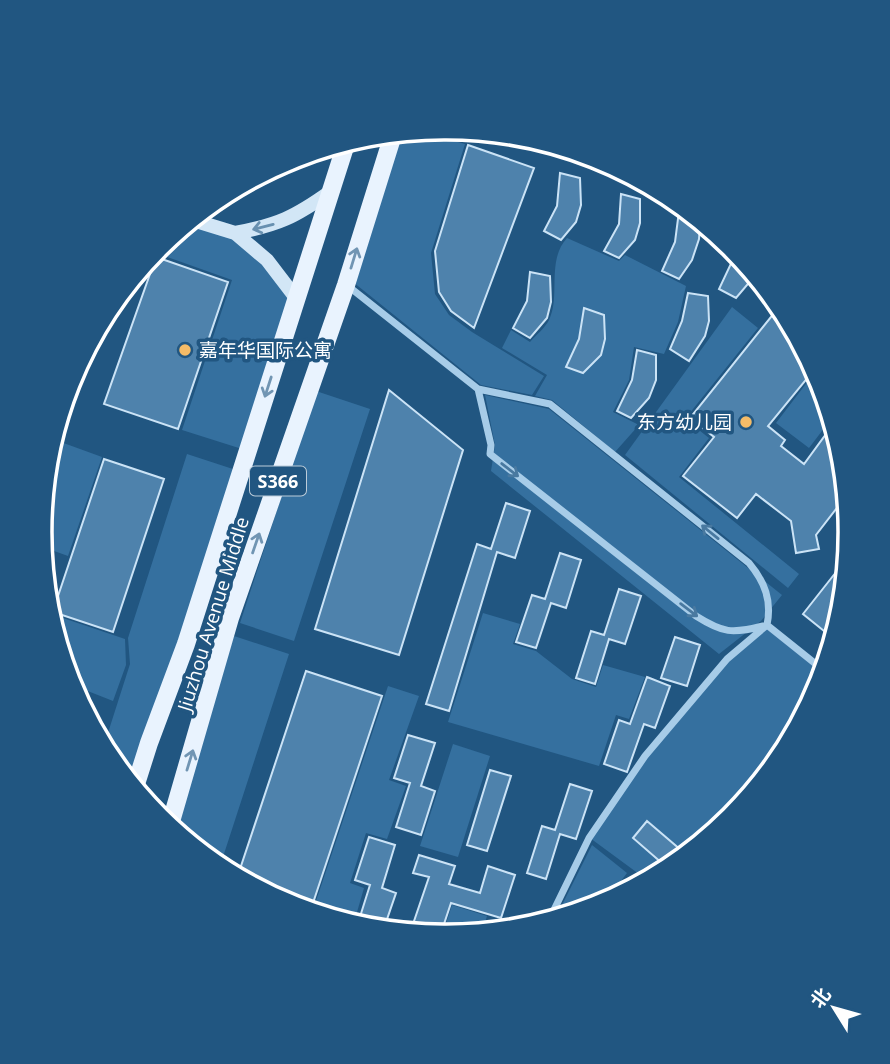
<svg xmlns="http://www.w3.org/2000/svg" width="890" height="1064" font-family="'Open Sans','Noto Sans SC',sans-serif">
	<rect width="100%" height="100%" fill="#215681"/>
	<!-- green -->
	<path fill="#35709f" d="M422 132 465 144 431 253 435 294 449 315 472 332 544 376 532 395 481 385 353 282 398 137Z
		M191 224 233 237 263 264 291 303 242 449 182 430 232 280 156 253 159 246Z
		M567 238 619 261 625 255 686 286 678 322 664 354 634 347 629 380 613 412 639 425 615 452 552 400 535 396 547 375 502 348 511 330 530 342C536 335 545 328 549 320 561 296 546 261 567 238Z
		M732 307 758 328 685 419 709 438 679 477 799 574 788 588 625 455Z
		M815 372 819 377 828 423 809 448 776 423Z
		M316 391 370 409 294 641 240 623Z
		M485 395 549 409 782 595 761 621 719 654 491 471 495 445Z
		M58 441 102 457 68 556 43 547 40 532Z
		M187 454 239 471 139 789 106 739 130 664 128 638Z
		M483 613 520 624 513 644 536 651 572 679 596 687 603 665 645 677 629 719 616 715 599 766 448 722Z
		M57 616 125 639 126 665 113 701 70 684Z
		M767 626 822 670 819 687 731 818 643 877 590 838 645 756 727 660Z
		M234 636 289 654 222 860 170 826Z
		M388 686 419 696 389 780 406 786 387 839 366 833 350 883 364 888 355 919 313 910Z
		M453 744 490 756 458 857 420 846Z
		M592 845 627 873 605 902 600 906 557 915Z
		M452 905 487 916 483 929 442 936Z"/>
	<!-- building -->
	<path fill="#4e82ac" stroke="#cbe3f6" stroke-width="2" d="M468 145 534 168 474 328 451 311 439 292 435 251Z
		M560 173 580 178 581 205 576 222 561 240 544 231 557 206Z
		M621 194 640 199V223L635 240 619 258 604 251 619 224Z
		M679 211 700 225 699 239 692 260 679 279 662 271 675 242Z
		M736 253 753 278 736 298 719 289Z
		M156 257 228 282 178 429 104 404Z
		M530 272 550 276 551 302 547 318 530 338 513 328 527 301Z
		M688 293 708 296 709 321 705 336 689 361 670 349 682 321Z
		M584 308 604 315 605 339 601 355 583 373 566 367 579 339Z
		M775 312 814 370 768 426 785 440 781 446 804 464 829 430 843 500 816 535 819 549 796 553 791 521 756 494 737 518 683 476 714 437 690 418Z
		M637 350 656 355V380L649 398 631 418 617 411 632 380Z
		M389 390 463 450 399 655 315 629Z
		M104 459 164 479 113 632 56 613 55 605Z
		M506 503 530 511 515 558 497 552 449 711 426 704 477 544 491 549Z
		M560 553 581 560 566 608 551 603 536 648 516 642 532 595 545 599Z
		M844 562 829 635 803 614Z
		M619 589 641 596 625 644 609 639 595 684 576 678 591 631 604 635Z
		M675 637 700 645 687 686 661 678Z
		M306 671 382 696 313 903 259 885 239 872Z
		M647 677 670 686 655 728 644 724 627 772 604 764 619 720 630 724Z
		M408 735 435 743 421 786 435 791 421 835 396 827 410 783 394 778Z
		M490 770 511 776 487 851 467 845Z
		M570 784 592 791 576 839 560 834 546 879 527 873 542 826 555 830Z
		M647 821 682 851 663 864 633 838Z
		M369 837 395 845 382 888 396 893 385 925 359 920 370 885 355 880Z
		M419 855 455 866 449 884 480 893 488 866 515 875 501 918 451 903 441 933 433 931 432 934 411 930 429 877 413 873Z"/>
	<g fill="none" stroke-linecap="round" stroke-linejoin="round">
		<!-- street -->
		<path stroke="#a7cce8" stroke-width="7" d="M348 286 478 389 550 404 749 563C765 582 772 601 767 625L727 659 645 756 589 838 551 916
			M478 389 491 445 490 454 696 616C723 633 732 634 763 626
			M767 625 822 669"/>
		<!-- secondary -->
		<path stroke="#d2e6f6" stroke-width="14" d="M196 221 235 233 267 260 296 298
			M235 233C278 225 295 217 330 192"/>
		<!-- primary -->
		<path stroke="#e9f3fe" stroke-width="18" d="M136 784 149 743 186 644 345 147
			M170 825 230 618 346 285 392 138"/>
	</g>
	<!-- one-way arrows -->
	<defs><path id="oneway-shaft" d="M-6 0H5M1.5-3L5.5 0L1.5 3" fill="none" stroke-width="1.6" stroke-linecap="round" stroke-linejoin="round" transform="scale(1.75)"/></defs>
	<use stroke="#6890b0" href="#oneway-shaft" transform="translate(263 227) rotate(166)"/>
	<g stroke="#7195b3">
		<use href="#oneway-shaft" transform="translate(354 258) rotate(-73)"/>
		<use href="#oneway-shaft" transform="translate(268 387) rotate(108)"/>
		<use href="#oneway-shaft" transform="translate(256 543) rotate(-71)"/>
		<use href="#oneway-shaft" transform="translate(190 760) rotate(-73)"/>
	</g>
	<g stroke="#4979a0">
		<use href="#oneway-shaft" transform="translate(510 470) rotate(38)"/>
		<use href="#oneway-shaft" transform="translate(710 532) rotate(-141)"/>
		<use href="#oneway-shaft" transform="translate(689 610) rotate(37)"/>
	</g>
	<!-- markers -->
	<g fill="#f5bc68" stroke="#215681" stroke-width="2.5">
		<circle cx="185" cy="350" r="7"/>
		<circle cx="746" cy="422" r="7"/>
	</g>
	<g text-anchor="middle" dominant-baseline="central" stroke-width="7" stroke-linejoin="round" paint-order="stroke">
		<!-- shield labels -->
		<rect fill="#215681" stroke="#bcccd9" stroke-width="2" x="250" y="466.5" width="56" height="29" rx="5"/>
		<g font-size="18" font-weight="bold" fill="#fff">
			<text x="278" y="481">S366</text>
		</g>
		<!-- poi labels -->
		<g font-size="19" fill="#fff" stroke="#215681" text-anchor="start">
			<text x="199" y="350">嘉年华国际公寓</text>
			<text x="732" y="422" text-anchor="end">东方幼儿园</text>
		</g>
		<!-- street labels -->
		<g font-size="19" fill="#fff" stroke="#215681">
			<text transform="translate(213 614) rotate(-73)">Jiuzhou Avenue Middle</text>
		</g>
	</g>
	<!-- crop -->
	<path d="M0 0H890V1064H0ZM444 140H446A392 392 0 0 1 838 532V532A392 392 0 0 1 446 924H444A392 392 0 0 1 52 532V532A392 392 0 0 1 444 140Z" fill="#215681" fill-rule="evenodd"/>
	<path fill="none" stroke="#fff" stroke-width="3.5" d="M444 140H446A392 392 0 0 1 838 532V532A392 392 0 0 1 446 924H444A392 392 0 0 1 52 532V532A392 392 0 0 1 444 140Z"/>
	<!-- north arrow -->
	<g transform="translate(834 1008) rotate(307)" stroke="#215681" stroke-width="5" paint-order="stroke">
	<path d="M0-5L12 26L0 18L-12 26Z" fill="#ffffff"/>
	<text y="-10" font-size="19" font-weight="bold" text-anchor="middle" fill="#ffffff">北</text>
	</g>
</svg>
